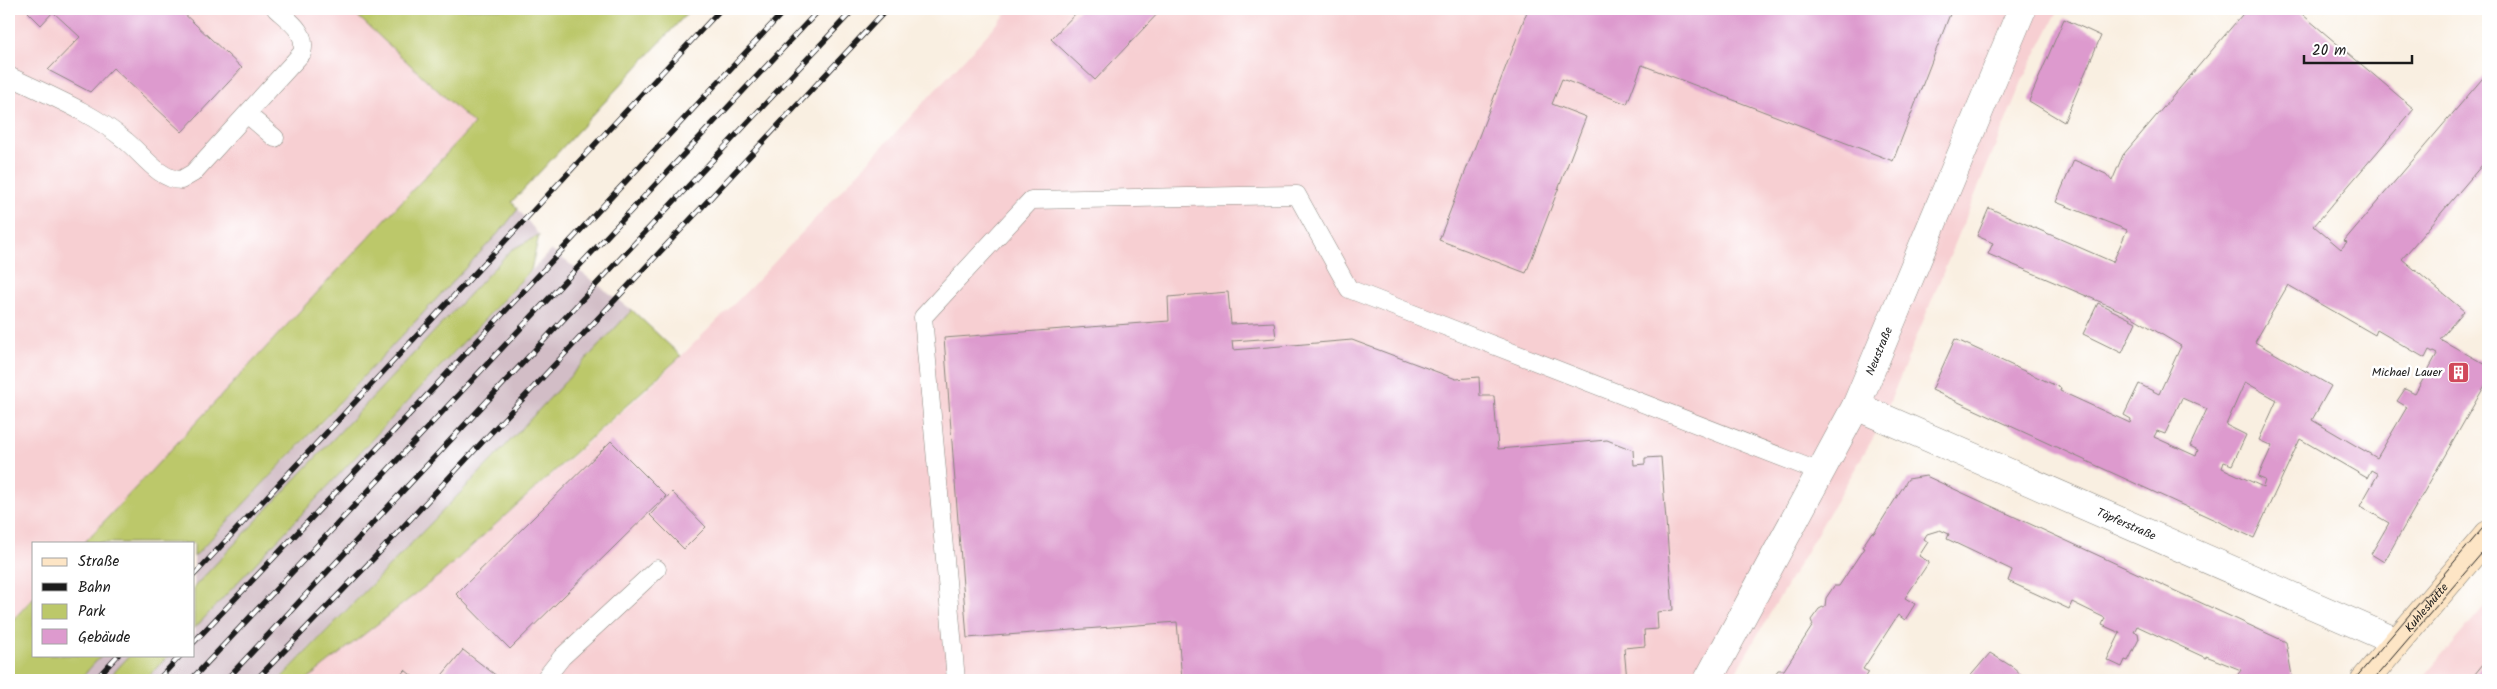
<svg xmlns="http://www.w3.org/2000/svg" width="2497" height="689" font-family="Kalam,sans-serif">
	<rect width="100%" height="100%" fill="#fff"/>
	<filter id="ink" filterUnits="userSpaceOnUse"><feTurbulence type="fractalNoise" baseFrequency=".02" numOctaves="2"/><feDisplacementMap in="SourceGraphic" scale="10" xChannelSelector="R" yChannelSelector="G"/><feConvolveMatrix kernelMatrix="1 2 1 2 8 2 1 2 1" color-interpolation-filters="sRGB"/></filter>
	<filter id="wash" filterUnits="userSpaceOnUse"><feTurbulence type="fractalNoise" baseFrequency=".0096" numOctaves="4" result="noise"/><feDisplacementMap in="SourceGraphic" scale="20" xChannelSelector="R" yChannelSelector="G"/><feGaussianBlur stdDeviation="1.12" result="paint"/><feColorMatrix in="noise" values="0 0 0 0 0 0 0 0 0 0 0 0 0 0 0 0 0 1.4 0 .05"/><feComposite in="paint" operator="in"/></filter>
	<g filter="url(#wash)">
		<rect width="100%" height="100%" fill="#f9efe1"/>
		<!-- built -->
		<path fill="#f7cfd2" d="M9 9H581L84 543H34V597L9 624Z
			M1011 9H2059L2023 79 1879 428 1731 680H306L441 574 655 382 752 286Z
			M2488 602V680H2421Z"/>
		<!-- industrial -->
		<path fill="#d2bdc6" d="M518 209 539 235 511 250 194 587V557L328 416Z
			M551 250 632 310 494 458 278 680H145L169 655H194V629Z
			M102 655H130L107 680H79Z"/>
		<!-- green -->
		<path fill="#bcc86a" stroke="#6c7243" d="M350 9H691L512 202 518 209 504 227 194 557V543H84L474 124Z
			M539 235 531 270 194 629V587L511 250Z
			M632 310 681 356 441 574 306 680H279L494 458Z
			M34 597V655H102L79 680H9V624Z
			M130 655H169L145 680H107Z"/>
		<g id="blocks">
			<!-- building -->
			<path fill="#dd9ace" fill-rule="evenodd" d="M31 9H179L242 68 182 132 113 68 90 92 48 70 80 37 53 12 41 25 28 12Z
				M1080 9H1162L1095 80 1051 39Z
				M1528 9H1952L1893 161 1642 65 1627 104 1562 79 1552 104 1586 117 1526 273 1439 240Z
				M2247 9H2296L2414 109 2314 226 2341 249 2347 242 2344 241 2488 72V158L2402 259 2464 311 2440 339 2488 366V380L2384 562 2371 554 2389 523 2360 506 2378 474 2371 470 2367 478 2300 439 2254 538 1932 390 1955 339 2061 388 2060 391 2130 423 2131 419 2124 415 2139 384 2159 394 2181 346 2124 312 1988 254 1993 243 1977 236 1989 208 2113 262 2127 230 2056 202 2074 160 2106 174 2112 181 2123 155ZM2288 285 2375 335 2377 330 2425 358 2429 350 2437 354 2415 394 2405 389 2397 401 2407 407 2377 458 2312 420 2331 386 2255 342ZM2245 382 2277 400 2259 440 2272 446 2258 477 2265 480 2263 487 2222 468 2224 462 2232 465 2246 435 2226 425ZM2182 398 2207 409 2190 446 2198 450 2196 456 2154 437 2157 431 2165 434Z
				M2064 19 2101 36 2064 122 2029 101Z
				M1228 292 1231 324 1274 322 1276 338 1232 341 1233 350 1352 340 1456 379 1479 377 1480 396H1494L1498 449 1607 440 1633 450 1634 465 1645 464V458L1661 457 1673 610 1657 612 1658 629 1644 630 1645 646 1624 648 1627 680H1182L1177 622 967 638 944 338 1169 321 1168 297Z
				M2098 303 2136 322 2122 353 2083 334Z
				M611 441 666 496 510 649 456 594Z
				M1926 476 2286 642 2292 676 2288 680H2234L2241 670 2206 656V658L2137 626 2134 632 2138 633 2139 639 2128 661 2125 660 2122 667 2107 660 2120 633 2102 625 2105 618 2072 602 2069 609 2008 581 2012 570 1947 539 1949 534 1940 530 1927 534 1924 539 1928 542 1919 556 1929 562 1905 598 1915 604 1905 620 1898 615 1863 669 1869 672 1864 680H1771L1778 670H1784L1813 625 1811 620 1819 609 1825 606 1826 598 1834 586H1839L1864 548 1862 547 1872 532 1874 533 1908 479Z
				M672 492 706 527 684 549 650 515Z
				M463 650 498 677 495 680H438Z
				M1990 653 2011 666 2026 680H1967Z
				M2488 658V680H2470Z
				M405 670 417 680H396Z"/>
		</g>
	</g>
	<g filter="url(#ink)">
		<use href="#blocks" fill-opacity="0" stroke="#8a867e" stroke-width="1"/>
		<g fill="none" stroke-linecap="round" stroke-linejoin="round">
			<defs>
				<path id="lane" d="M9 76C48 95 92 112 126 141 142 154 160 180 181 180L193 173 302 53C308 32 289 21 276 9
					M247 114 275 138
					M544 680 562 657 657 569
					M956 680 923 317 1031 200 1297 195 1349 289 1820 472"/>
				<g id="street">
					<path id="s1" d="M1856 406 2397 642"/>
					<path id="s2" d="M1708 680 1856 406 2022 9"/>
				</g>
				<g id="secondary">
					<path id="s3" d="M2365 680 2488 535"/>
				</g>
			</defs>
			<!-- lane casing -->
			<use href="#lane" stroke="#8a867e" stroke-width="19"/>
			<!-- street casing -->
			<use href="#street" stroke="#8a867e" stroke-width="29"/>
			<!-- secondary casing -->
			<use href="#secondary" stroke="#8a867e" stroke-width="29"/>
			<!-- lane -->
			<use href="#lane" stroke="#fff" stroke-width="18"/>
			<!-- street -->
			<use href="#street" stroke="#fff" stroke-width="28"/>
			<!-- secondary -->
			<use href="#secondary" stroke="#fde5c5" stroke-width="28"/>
			<!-- tram -->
			<path stroke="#1c1c1c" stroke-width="1" d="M2354 680 2488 522
				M2373 680 2488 546"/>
			<defs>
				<path id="rail" d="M194 575 721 9
					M194 642 390 435 786 9
					M95 680 118 655
					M158 680 181 655
					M191 680 820 9
					M226 680 854 9
					M256 680 374 558 887 9"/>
			</defs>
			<!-- rail casing -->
			<use href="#rail" stroke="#1c1c1c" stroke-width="5.5"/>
			<!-- rail -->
			<use href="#rail" stroke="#fff" stroke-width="4" stroke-dasharray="11" stroke-linecap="butt"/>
		</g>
	</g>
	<!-- icons -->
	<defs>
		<symbol id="building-square" viewBox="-11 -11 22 22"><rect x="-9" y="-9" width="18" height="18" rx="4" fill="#d1495b" stroke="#fff"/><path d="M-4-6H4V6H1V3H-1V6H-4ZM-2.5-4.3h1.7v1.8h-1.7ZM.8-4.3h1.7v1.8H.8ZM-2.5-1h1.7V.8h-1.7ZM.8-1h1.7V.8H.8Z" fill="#fff"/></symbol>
	</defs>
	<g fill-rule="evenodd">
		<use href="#building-square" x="2446" y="360" width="25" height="25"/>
	</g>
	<g text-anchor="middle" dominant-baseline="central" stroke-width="5" stroke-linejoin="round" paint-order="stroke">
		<!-- street labels -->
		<g font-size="12" fill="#1c1c1c" stroke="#fff">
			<text stroke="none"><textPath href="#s2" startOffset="371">Neustraße</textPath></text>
			<text stroke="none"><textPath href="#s1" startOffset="295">Töpferstraße</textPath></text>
			<text stroke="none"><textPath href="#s3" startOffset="95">Kuhleshütte</textPath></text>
		</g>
		<!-- poi labels -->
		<g font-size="12" fill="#1c1c1c" stroke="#fff" text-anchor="end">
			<text x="2442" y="372">Michael Lauer</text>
		</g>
	</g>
	<!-- margin -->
	<rect width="2497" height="689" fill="none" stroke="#fff" stroke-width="30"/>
	<!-- legend -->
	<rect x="32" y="542" width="162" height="115" fill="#ffffff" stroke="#a4a4a4"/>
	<rect x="42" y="558" width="25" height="8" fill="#fde5c5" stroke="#a4a4a4"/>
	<text x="78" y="566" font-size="15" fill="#1c1c1c">Straße</text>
	<rect x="42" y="583" width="25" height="8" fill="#1c1c1c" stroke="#a4a4a4"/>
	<text x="78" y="592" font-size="15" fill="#1c1c1c">Bahn</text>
	<rect x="42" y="604" width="25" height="15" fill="#bcc86a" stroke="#a4a4a4"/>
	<text x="78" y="616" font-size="15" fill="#1c1c1c">Park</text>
	<rect x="42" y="629" width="25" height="15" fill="#dd9ace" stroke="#a4a4a4"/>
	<text x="78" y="642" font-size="15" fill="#1c1c1c">Gebäude</text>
	<!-- scale -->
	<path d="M2304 55v8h108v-8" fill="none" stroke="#1c1c1c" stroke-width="2.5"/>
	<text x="2312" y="55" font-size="15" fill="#1c1c1c" stroke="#ffffff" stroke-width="4" paint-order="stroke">20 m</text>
</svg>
